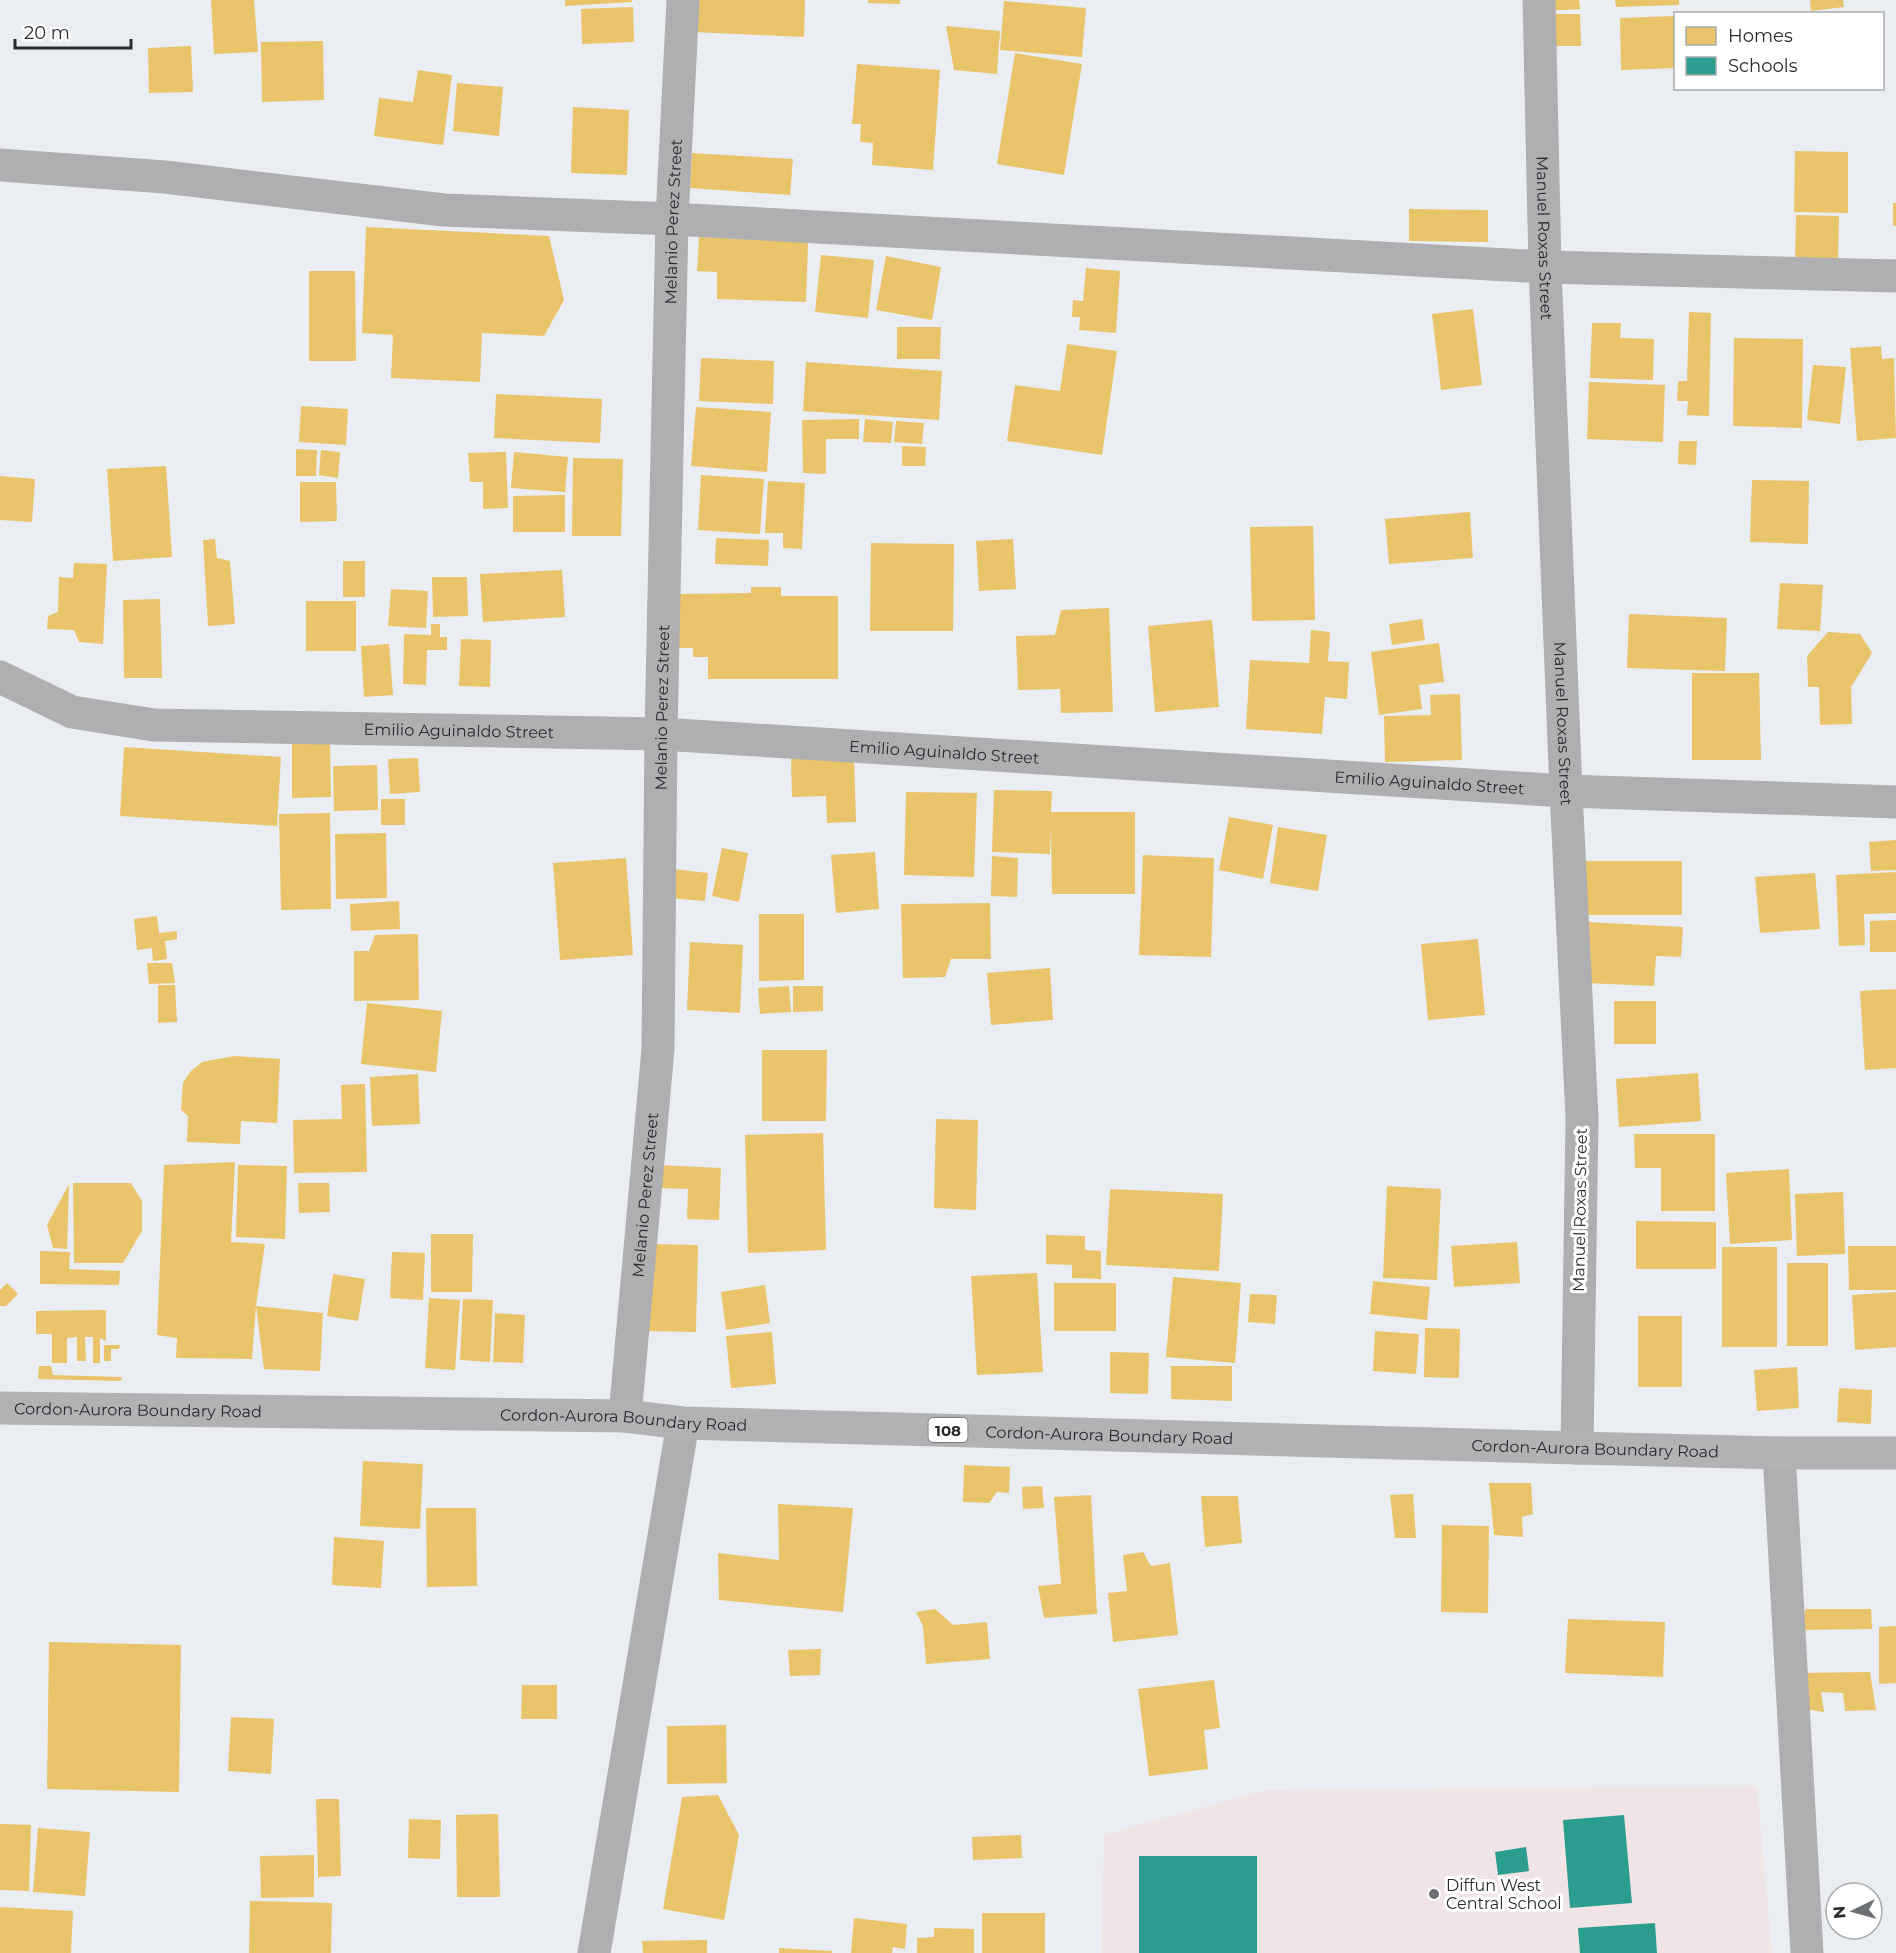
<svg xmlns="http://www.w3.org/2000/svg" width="1896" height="1953" font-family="Montserrat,sans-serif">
	<rect width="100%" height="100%" fill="#eaeef2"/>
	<!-- industrial -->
	<path fill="#f1e4e6" d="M1757 1786 1772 1953H1101L1104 1835 1266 1790Z"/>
	<!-- homes -->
	<path fill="#e9c46a" d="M211 0H254L258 52 214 54Z
		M565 0H632V2L565 6Z
		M695 0H805L804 37 693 32Z
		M868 0H900V4L868 3Z
		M1544 0H1579L1580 9 1545 11Z
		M1615 0H1679V5L1616 7Z
		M1810 0H1843L1844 7 1811 11Z
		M1004 1 1086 8 1082 57 1000 50Z
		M633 7 634 42 582 44 581 9Z
		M1544 14H1580L1581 46H1544Z
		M1676 16V68L1621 70 1620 18Z
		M946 26 1000 31 997 74 954 70Z
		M323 41 324 100 262 102 261 42Z
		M191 46 193 92 149 93 148 48Z
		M1015 53 1082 64 1064 175 997 164Z
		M857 64 940 70 933 170 872 165 873 143 860 142 861 124H852Z
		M418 70 452 75 443 145 374 136 379 98 413 102Z
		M457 83 503 87 499 136 453 131Z
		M573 107 629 110 627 175 571 173Z
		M1795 151 1848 152V213L1794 212Z
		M692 153 793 159 790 195 690 188Z
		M1893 203H1896V226H1893Z
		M1409 209 1488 210V242L1409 241Z
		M1796 215 1839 216 1838 261H1795Z
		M366 227 549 236 564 300 544 336 482 333 480 382 391 378 393 335 362 333Z
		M699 237 808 242 806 302 717 299V272L697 271Z
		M821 255 874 260 868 318 815 312Z
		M886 256 941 267 932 320 876 310Z
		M1086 268 1120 271 1116 333 1079 330 1080 317H1072L1073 300 1083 301Z
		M309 271H355L356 361H309Z
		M1473 309 1482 385 1441 390 1432 314Z
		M1689 312 1711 313 1709 416 1687 415 1688 401H1677L1678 381H1687Z
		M1592 323H1621L1620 338 1654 339 1653 380 1590 378Z
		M897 327H941L940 359H897Z
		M1734 338 1803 339 1802 428 1733 426Z
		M1067 344 1117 351 1102 455 1007 441 1015 385 1060 391Z
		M1881 346 1882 359 1894 358 1896 438 1857 441 1850 348Z
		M701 358 774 361 773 404 699 401Z
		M806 362 942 371 939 420 803 411Z
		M1813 365 1846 367 1840 424 1807 420Z
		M1589 382 1665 385 1663 442 1587 439Z
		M496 394 602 399 600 443 494 438Z
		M301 406 348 409 346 445 299 442Z
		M696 407 771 412 767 472 691 466Z
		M859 419V439H826V474L803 473 802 420Z
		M865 419 893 422 891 443 863 442Z
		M896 421 924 423 922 444 894 442Z
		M1679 441H1697L1696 465 1678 464Z
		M902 446 926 447 925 466H902Z
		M296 449 317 450 316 476H296Z
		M321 450 340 452 338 478 319 475Z
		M506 452 508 508 483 509V482H470L468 453Z
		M514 452 568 457 565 492 511 488Z
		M573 458 623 459 621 536H572Z
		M166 466 172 557 113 561 107 469Z
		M701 475 764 479 760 534 698 530Z
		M0 476 35 479 32 522 0 520Z
		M1752 480 1809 481 1808 544 1750 542Z
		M768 481 805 483 802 549 783 548V533H765Z
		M300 482H336L337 521 300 522Z
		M565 495V532H513V496Z
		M1470 512 1473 558 1389 564 1385 519Z
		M1313 526 1315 620 1252 621 1250 527Z
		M716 538 769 540 768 566 715 564Z
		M215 539 217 558 230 561 235 624 208 626 203 540Z
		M1013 539 1016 589 979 591 976 541Z
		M871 543 954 544 953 631H870Z
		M343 561H365V597H343Z
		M74 563 107 564 103 644 79 642 74 630 47 629 48 616 58 612 59 577 73 578Z
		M562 570 565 617 483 622 480 574Z
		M432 577H467L468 616 433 617Z
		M1780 583 1823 585 1820 631 1777 629Z
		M751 587H781V596H838V679H708V657H693V648H675V594L751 593Z
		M391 589 428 591 426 628 388 626Z
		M160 599 162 678H124L123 600Z
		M306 601H356V651H306Z
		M1109 608 1113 712 1061 713 1060 689 1018 690 1016 636 1055 635 1061 610Z
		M1629 614 1727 618 1725 671 1627 668Z
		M1422 619 1425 640 1392 645 1389 624Z
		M1212 620 1219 707 1155 712 1148 626Z
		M431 624H440V637H447V650H427L426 685 403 684 404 634 431 635Z
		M1311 630 1330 632 1328 661 1349 662 1347 699 1325 697 1322 734 1246 729 1250 660 1309 663Z
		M1828 632 1860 634 1872 653 1851 687 1852 724 1820 725 1819 687H1808L1807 656Z
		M461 639 491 640 490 687 459 686Z
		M1439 643 1444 682 1419 685 1422 709 1379 715 1371 652Z
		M389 644 393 695 364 697 361 646Z
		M1692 673H1759L1761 760H1692Z
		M1460 694 1462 760 1385 762 1384 716 1431 715 1430 695Z
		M330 742 331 797 292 798V743Z
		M124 747 281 757 277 826 120 816Z
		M854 756 856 822 827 823 826 796 792 797 791 758Z
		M418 758 420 792 390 794 388 759Z
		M377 765 378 810 334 811 333 766Z
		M994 790 1052 791 1051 812H1135V894H1052L1051 824 1050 854 992 852Z
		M906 792 977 793 974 877 904 875Z
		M381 799H405V825H381Z
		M330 813 331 909 281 910 279 814Z
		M1229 817 1273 825 1263 879 1219 870Z
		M1278 827 1327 835 1318 891 1270 883Z
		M386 833 387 898 336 899 335 834Z
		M1896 840V870L1871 871 1869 842Z
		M722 848 748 853 739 902 712 896Z
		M875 852 879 909 836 913 831 855Z
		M1143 855 1214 858 1211 957 1139 955Z
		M992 856 1018 858 1017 897 991 896Z
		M626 858 633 955 560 960 553 863Z
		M1583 861H1682V915H1583Z
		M673 869 708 873 705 901 670 898Z
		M1896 872V913L1864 914 1865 945 1839 946 1836 875Z
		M1815 873 1820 929 1760 933 1755 877Z
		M399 901 400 929 351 931 350 904Z
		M990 903 991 959H951L945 977 903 978 901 904Z
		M759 914H804V980L759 981Z
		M157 916 159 933 177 931V939L165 941 167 959 153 961 152 948 137 950 134 919Z
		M1896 920V952H1870V921Z
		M1587 922 1683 927 1681 957 1656 956 1654 986 1585 983Z
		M418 934 419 1000 354 1001V951H369L375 935Z
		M1478 939 1485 1015 1428 1020 1421 944Z
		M690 942 743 945 740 1013 687 1010Z
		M147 963H172L175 983 149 984Z
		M1050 968 1053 1020 991 1025 987 973Z
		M158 985H175L177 1022 158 1023Z
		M789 986 791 1012 760 1014 758 988Z
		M793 986H823V1011L793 1012Z
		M1896 989V1068L1865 1070 1860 991Z
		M1614 1001H1656V1044H1614Z
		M367 1003 442 1011 436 1072 361 1064Z
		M762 1050H827L826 1121H762Z
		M234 1056 280 1059 277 1123 241 1121 240 1144 187 1142 188 1116 181 1110 183 1083 190 1072 202 1062Z
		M1698 1073 1701 1121 1619 1127 1616 1079Z
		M418 1074 420 1124 372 1126 370 1077Z
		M365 1084 367 1172 294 1173 293 1120 342 1119 341 1085Z
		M936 1119 978 1120 976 1210 934 1208Z
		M823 1133 826 1250 748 1253 745 1135Z
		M1634 1134H1715V1211H1661V1168H1635Z
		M235 1162 231 1242 265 1244 256 1306 323 1313 320 1371 264 1369 256 1306 252 1359 176 1358 177 1338 157 1335 164 1165Z
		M238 1165 287 1166 285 1239 236 1237Z
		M659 1165 721 1168 719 1220 687 1219 688 1189 659 1188Z
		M1789 1169 1792 1240 1730 1244 1726 1173Z
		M73 1183H131L142 1201V1231L123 1263H74Z
		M298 1183H329L330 1212 299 1213Z
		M69 1184 67 1249 53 1248 47 1225Z
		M1387 1186 1441 1189 1437 1280 1383 1278Z
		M1110 1189 1223 1194 1219 1271 1106 1265Z
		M1843 1192 1845 1254 1797 1256 1795 1194Z
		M1636 1221 1716 1222V1269H1636Z
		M431 1234H473L472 1292H431Z
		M1046 1235 1085 1236V1250L1101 1251V1279L1072 1278V1265L1046 1264Z
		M1517 1242 1520 1283 1454 1287 1451 1246Z
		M650 1244 698 1245 696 1332 648 1331Z
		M1848 1246H1896V1290H1849Z
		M1722 1247H1777V1347H1722Z
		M40 1251 70 1252 69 1269 120 1271 119 1285 40 1284Z
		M392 1252 425 1253 423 1300 390 1298Z
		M1787 1263H1828V1346H1787Z
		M1037 1273 1043 1372 977 1375 971 1276Z
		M333 1274 365 1279 358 1321 327 1316Z
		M1173 1277 1241 1283 1235 1363 1166 1357Z
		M1373 1281 1430 1287 1427 1320 1370 1314Z
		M7 1283 18 1294 6 1306H0V1290Z
		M1054 1283H1116V1331H1054Z
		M765 1285 770 1323 726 1330 721 1292Z
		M1896 1292V1347L1855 1350 1852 1295Z
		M1250 1294 1277 1295 1275 1324 1248 1322Z
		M429 1298 460 1300 455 1370 425 1368Z
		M463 1299 493 1300 490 1362 460 1360Z
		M106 1310V1341L100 1338V1363H93V1337H85L86 1361H77V1337L67 1338V1363H52V1334H36V1311Z
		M495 1313 525 1315 523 1363 493 1362Z
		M1638 1316H1682V1387H1638Z
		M1425 1328 1460 1329 1459 1378 1424 1377Z
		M1375 1331 1419 1334 1416 1374 1373 1371Z
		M772 1332 776 1384 731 1388 726 1336Z
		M104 1345H120L119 1349H111V1361H104Z
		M1110 1352 1149 1353 1148 1394 1110 1393Z
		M39 1366H51L53 1375 122 1377 121 1381 38 1379Z
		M1171 1366H1232V1401L1171 1399Z
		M1797 1367 1799 1408 1757 1411 1754 1370Z
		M1839 1388 1872 1390 1871 1424 1837 1422Z
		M363 1461 423 1464 420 1529 360 1526Z
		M964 1465 1010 1467 1009 1493 997 1492 989 1503 963 1502Z
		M1489 1483H1531L1533 1514 1522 1517 1523 1537 1494 1535Z
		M1042 1486 1044 1508 1023 1509 1022 1487Z
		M1413 1494 1416 1538H1395L1390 1495Z
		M1091 1495 1097 1614 1044 1618 1038 1586 1061 1584 1054 1497Z
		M1201 1496H1238L1242 1543 1205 1547Z
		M778 1504 853 1508 843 1612 719 1600 718 1553 779 1560Z
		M426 1508H476L477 1586 427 1587Z
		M1442 1525 1489 1526 1488 1613 1441 1612Z
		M334 1537 384 1541 381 1588 332 1585Z
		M1143 1552 1151 1566 1170 1563 1178 1635 1113 1642 1108 1593 1127 1591 1123 1555Z
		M935 1609 953 1625 987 1622 990 1659 926 1664 923 1626 916 1612Z
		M1806 1609H1871L1872 1629 1797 1630Z
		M1568 1619 1665 1622 1663 1677 1565 1673Z
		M1896 1626V1683L1879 1684V1627Z
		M49 1642 181 1645 179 1792 47 1789Z
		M821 1649 820 1675 790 1676 788 1650Z
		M1870 1672 1876 1710 1845 1711 1843 1693 1821 1692 1824 1712 1805 1709 1804 1673Z
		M1214 1680 1220 1728 1204 1730 1208 1769 1149 1776 1138 1689Z
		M522 1685H557V1719H521Z
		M231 1717 274 1719 271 1774 228 1771Z
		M726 1725 727 1783 667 1784V1726Z
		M718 1795 739 1835 724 1920 663 1909 682 1797Z
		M316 1799H339L341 1876 318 1877Z
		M498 1814 500 1897H457L456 1815Z
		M409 1819 441 1820 440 1859 408 1858Z
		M0 1824 31 1825 29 1891 0 1890Z
		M38 1828 90 1832 85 1896 33 1892Z
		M1021 1835 1022 1858 973 1860 972 1837Z
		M314 1855V1897L261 1898 260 1856Z
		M250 1901 332 1903 331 1953H249Z
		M0 1907 73 1911 71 1953H0Z
		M982 1913H1045V1953H982Z
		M854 1918 907 1924 905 1949 893 1947 892 1953H851Z
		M934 1928 974 1929V1953H917V1938L934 1937Z
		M707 1940V1953H643L642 1941Z
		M779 1948 832 1951V1953H779Z"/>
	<!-- schools -->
	<path fill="#2a9d8f" d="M1624 1815 1632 1903 1570 1908 1563 1820Z
		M1526 1847 1529 1871 1498 1875 1495 1852Z
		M1139 1856H1257V1953H1139Z
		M1655 1923 1657 1953H1580L1578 1928Z"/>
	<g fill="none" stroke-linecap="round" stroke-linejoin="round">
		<!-- minor -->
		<g stroke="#afafb1" stroke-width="33">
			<path d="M1545 267 1896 276"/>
			<path id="s1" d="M0 677 72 712 154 725 661 734 1566 791 1896 802"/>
			<path id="s2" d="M625 1416 658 1049 661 734 672 219 683 0"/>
			<path d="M1779 1453 1807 1953"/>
			<path d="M594 1953 683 1423"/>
		</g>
		<!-- tertiary -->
		<g stroke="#afafb1" stroke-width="33">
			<path id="s3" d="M1539 0 1545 267 1566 791 1582 1118 1577 1448"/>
			<path d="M0 165 165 177 444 210 672 219 1545 267"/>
		</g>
		<!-- primary -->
		<path stroke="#b2b2b5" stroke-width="33" id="s4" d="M0 1408 625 1416 683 1423 1577 1448 1779 1453H1896"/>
	</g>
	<!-- markers -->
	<circle fill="#6c6f73" stroke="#fff" stroke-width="2" cx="1434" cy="1894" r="6"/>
	<g text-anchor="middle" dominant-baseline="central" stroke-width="6" stroke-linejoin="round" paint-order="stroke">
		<!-- shield labels -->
		<rect fill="#fff" stroke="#686a6d" stroke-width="1.5" x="928.5" y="1418" width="39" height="24" rx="4.5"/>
		<g font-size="15" font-weight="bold" fill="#282a2e">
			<text x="948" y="1430">108</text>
		</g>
		<!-- street labels -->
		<g font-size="16" fill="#282a2e" stroke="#fff">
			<text stroke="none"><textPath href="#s2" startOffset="1196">Melanio Perez Street</textPath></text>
			<text stroke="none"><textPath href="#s3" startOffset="238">Manuel Roxas Street</textPath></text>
			<text stroke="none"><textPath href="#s2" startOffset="710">Melanio Perez Street</textPath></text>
			<text stroke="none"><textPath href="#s3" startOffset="724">Manuel Roxas Street</textPath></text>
			<text stroke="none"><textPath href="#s1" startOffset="468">Emilio Aguinaldo Street</textPath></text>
			<text stroke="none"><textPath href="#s1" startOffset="954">Emilio Aguinaldo Street</textPath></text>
			<text stroke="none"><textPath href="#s1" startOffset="1440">Emilio Aguinaldo Street</textPath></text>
			<text stroke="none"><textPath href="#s2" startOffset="222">Melanio Perez Street</textPath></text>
			<text transform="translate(1580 1210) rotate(-89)">Manuel Roxas Street</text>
			<text stroke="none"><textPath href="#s4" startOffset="138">Cordon-Aurora Boundary Road</textPath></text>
			<text stroke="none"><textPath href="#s4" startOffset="624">Cordon-Aurora Boundary Road</textPath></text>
			<text stroke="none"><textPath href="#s4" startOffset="1110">Cordon-Aurora Boundary Road</textPath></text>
			<text stroke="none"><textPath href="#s4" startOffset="1596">Cordon-Aurora Boundary Road</textPath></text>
		</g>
		<!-- poi labels -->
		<g font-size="16" fill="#282a2e" stroke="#fff" text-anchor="start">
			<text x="1446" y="1885">Diffun West<tspan x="1446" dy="18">Central School</tspan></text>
		</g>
	</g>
	<!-- legend -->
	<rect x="1674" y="12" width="210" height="78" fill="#ffffff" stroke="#a9aaab" stroke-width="1.5"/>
	<rect x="1686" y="27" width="30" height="18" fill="#e9c46a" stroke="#a9aaab" stroke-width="1.5"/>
	<text x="1728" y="42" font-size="18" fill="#282a2e">Homes</text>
	<rect x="1686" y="57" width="30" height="18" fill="#2a9d8f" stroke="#a9aaab" stroke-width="1.5"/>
	<text x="1728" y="72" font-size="18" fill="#282a2e">Schools</text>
	<!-- north arrow -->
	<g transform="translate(1854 1911) rotate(265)"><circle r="28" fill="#ffffff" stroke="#a9aaab" stroke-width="1.5"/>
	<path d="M0-4.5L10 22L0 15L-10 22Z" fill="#6c6f73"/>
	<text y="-9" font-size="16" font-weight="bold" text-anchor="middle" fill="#282a2e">N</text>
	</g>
	<!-- scale -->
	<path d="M15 39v9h116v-9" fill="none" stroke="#282a2e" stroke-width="3"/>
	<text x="24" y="39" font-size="18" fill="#282a2e" stroke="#ffffff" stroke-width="4.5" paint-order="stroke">20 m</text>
</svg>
